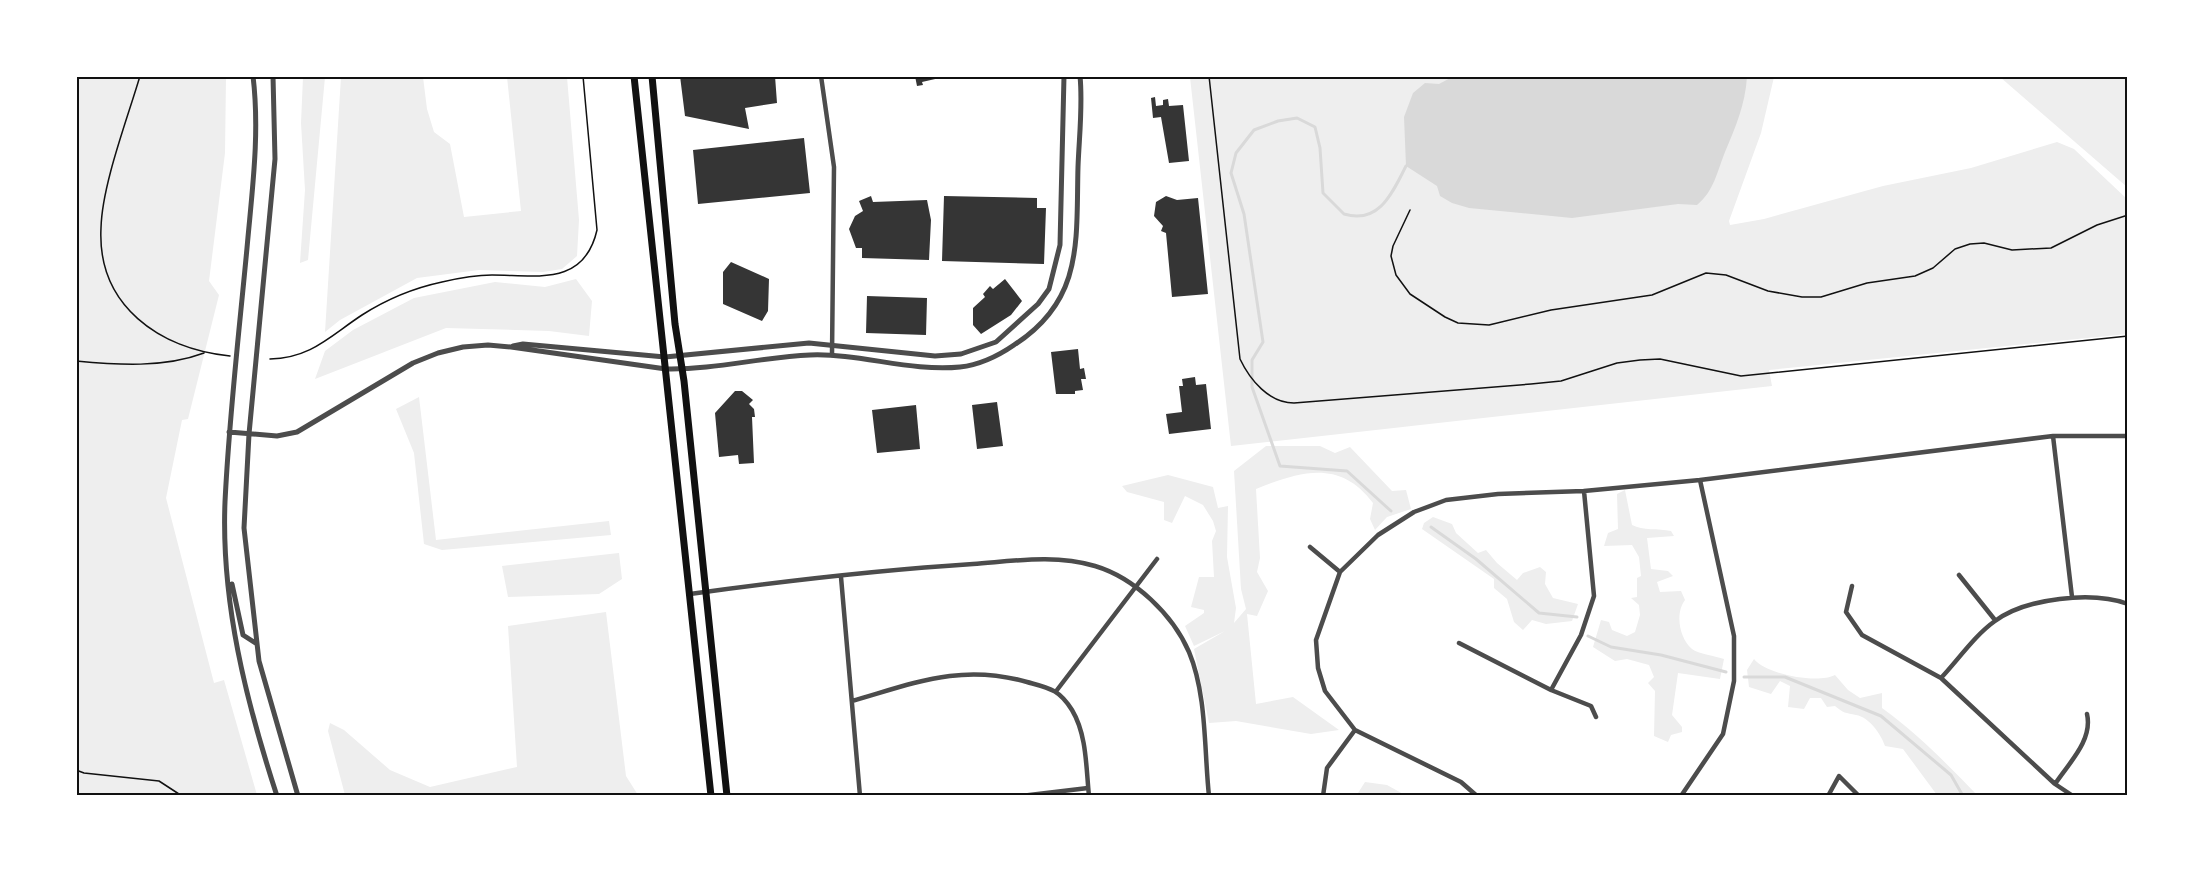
<svg xmlns="http://www.w3.org/2000/svg" width="2204" height="872" font-family="Raleway,sans-serif">
	<rect width="100%" height="100%" fill="#fff"/>
	<!-- green -->
	<path fill="#eee" d="M76 77H226L225 153 209 281 219 295 188 419 182 420 166 498 214 683 224 680 257 795H77Z
		M303 77H325L308 260 300 263 305 190 301 123Z
		M341 77H423L427 109 434 132 450 144 464 217 521 211 507 77H567L579 220 577 256 562 269 543 272 479 270 417 278 340 320 325 332Z
		M1190 77H1774L1761 133 1729 221 1730 225 1764 219 1883 186 1971 168 2057 142 2074 149 2127 199V334L1769 370 1772 386 1231 446Z
		M2000 77H2127V187Z
		M576 279 592 301 589 336 549 331 446 328 315 379 325 351 353 330 414 298 495 282 545 287Z
		M419 397 436 540 609 521 611 535 442 550 424 544 414 453 396 409Z
		M1266 446H1320L1335 453 1350 447 1392 491 1406 490 1411 509 1387 517 1375 530 1370 519 1373 503C1340 459 1301 471 1256 489L1260 558 1257 572 1268 591 1257 616 1247 614 1256 704 1293 697 1339 730 1311 734 1236 721 1209 723 1194 649 1225 631 1194 646 1185 626 1204 613V610L1191 607 1199 577H1214L1212 541 1216 531 1213 521 1203 505 1185 496 1172 523 1164 520V502L1127 492 1122 486 1168 475 1213 487 1218 508 1228 506 1227 557 1236 608 1234 623 1246 609 1241 589 1234 471Z
		M1625 490 1632 525C1643 531 1658 528 1671 531L1674 536 1647 538 1651 569 1668 571 1673 576 1657 582 1660 592 1681 591 1685 600C1675 613 1679 638 1692 649 1698 654 1716 656 1724 659L1720 679 1678 673 1672 715 1682 727V732L1671 735 1668 742 1654 736 1655 691 1648 683 1654 677 1649 665 1627 659 1615 661 1593 647 1601 620 1609 622 1612 630 1627 636 1635 632 1640 615 1639 605 1631 598 1637 597V578L1641 576 1639 557 1632 545 1604 546 1608 533 1618 529 1617 494Z
		M1433 517 1452 524 1456 533 1478 553 1486 550 1497 563 1517 580 1523 573 1540 567 1546 572 1545 584 1553 598 1578 604 1572 621 1546 624 1532 620 1523 630 1514 622 1507 599 1494 588V579L1422 529 1424 523Z
		M619 553 622 579 599 594 508 597 502 566Z
		M606 612 626 776 638 795H345L328 731 330 723 344 730 390 770 430 787 517 767 508 626Z
		M1754 659C1767 675 1818 684 1835 675L1848 690 1860 698 1882 693V708C1918 734 1947 764 1977 795H1937L1903 749 1885 746C1881 734 1869 717 1856 715 1846 713 1843 713 1835 706L1827 707 1821 698H1810L1804 709 1788 707 1790 686 1780 681 1771 694 1749 687 1747 670Z
		M1365 782 1387 785 1405 795H1338L1337 793H1358Z"/>
	<!-- water -->
	<path fill="#d9d9d9" d="M1454 76H1747V77C1745 105 1736 126 1725 152 1717 172 1714 191 1697 205L1678 204 1572 218 1469 208 1452 203 1440 196 1437 186 1406 166 1404 117 1413 93 1425 83 1439 84Z"/>
	<g fill="none" stroke-linecap="round" stroke-linejoin="round">
		<!-- stream -->
		<path stroke="#d9d9d9" stroke-width="3" d="M1391 511 1347 471 1280 466 1252 387V360L1263 342 1244 214 1231 173 1236 153 1254 130 1278 121 1297 118 1315 127 1320 148 1323 193 1344 214C1380 225 1393 191 1406 166
			M1431 527 1476 559 1539 613 1577 617
			M1588 636 1611 647 1661 655 1726 672
			M1744 677H1785L1881 716 1951 775 1963 796"/>
	</g>
	<!-- building -->
	<path fill="#353535" d="M680 76H775L777 103 745 108 749 129 685 116Z
		M915 76H944V77L922 82 923 85 917 86Z
		M1155 97 1156 106 1163 105V100L1168 99 1169 106 1183 105 1189 161 1169 163 1161 117 1153 118 1151 98Z
		M804 138 810 193 698 204 693 150Z
		M871 196 873 202 927 200 931 220 929 260 862 258V248H856L849 229 855 216 863 211 859 201Z
		M944 196 1037 198V208H1046L1044 264 942 261Z
		M1166 196 1177 200 1198 198 1208 294 1172 297 1166 233 1161 231 1163 226 1154 216 1156 202Z
		M731 262 769 279 768 311 762 321 723 304V272Z
		M1005 279 1022 301 1011 315 981 334 973 325V308L985 297 983 294 990 286 993 289Z
		M867 296 927 298 926 335 866 333Z
		M1078 349 1080 369 1084 368 1086 379H1081L1083 390 1075 391V394H1056L1051 352Z
		M1195 377 1196 385 1206 384 1211 429 1169 434 1166 414 1182 412 1179 386H1183L1182 379Z
		M735 391H742L753 400 749 404 754 409 755 417H752L754 463 739 464 738 455 719 457 715 413Z
		M997 402 1003 446 977 449 972 405Z
		M916 405 920 449 877 453 872 410Z"/>
	<g fill="none" stroke-linecap="round" stroke-linejoin="round">
		<!-- path -->
		<path stroke="#111" stroke-width="1.5" d="M140 76C127 120 102 185 101 228 97 306 160 349 230 356
			M1209 76 1240 359C1250 380 1269 403 1294 403L1531 384 1561 381 1617 363 1640 360 1660 359 1741 376 2128 336
			M1410 210 1393 246 1391 256 1396 275 1410 294 1445 317 1458 323 1489 325 1551 310 1652 295 1706 273 1726 275 1768 291 1802 297H1821L1867 283 1915 276 1933 268 1955 249 1970 244 1984 243 2012 250 2051 248 2097 225 2128 215
			M270 359C311 358 330 336 362 315 387 299 414 288 442 282 459 278 476 275 492 275 536 275 584 287 597 230L583 76
			M76 361C118 365 164 368 204 353
			M76 770 84 773 159 781 182 796"/>
		<!-- minor -->
		<path stroke="#4c4c4c" stroke-width="4.5" d="M821 76 834 167 832 355
			M2053 436 2072 597
			M1310 547 1340 572
			M1959 575 1995 620
			M841 577 860 796
			M1852 586 1846 612 1862 635 1941 678 2055 784 2073 796
			M690 594C784 581 879 570 973 564 1014 561 1055 554 1095 566 1135 578 1173 615 1189 652 1207 695 1204 750 1209 796
			M1459 643 1551 690 1591 706 1596 717
			M1941 678C1958 660 1975 635 1995 621 2026 598 2092 591 2128 604
			M1057 690 1157 559
			M1551 690 1581 635 1594 596 1584 491
			M852 701C915 683 961 663 1027 682 1049 688 1059 689 1072 710 1087 735 1086 768 1089 796
			M2055 784C2069 763 2093 740 2087 714
			M1021 796 1088 788
			M1323 796 1327 768 1355 730
			M1477 796 1461 782 1355 730 1325 691 1318 668 1316 640 1340 572 1378 535 1414 512 1446 500 1498 494 1584 491 1700 480 2053 436H2128
			M1681 796 1723 734 1734 681V636L1700 480
			M1828 796 1839 776 1859 796"/>
		<!-- tertiary -->
		<path stroke="#4c4c4c" stroke-width="5" d="M253 76C260 134 252 191 247 248 239 333 229 417 225 502 221 602 246 701 277 796
			M273 76 275 159 249 434 244 528 259 661 298 796
			M513 346 523 344 665 357 809 343 935 356 961 354 996 342 1038 304 1049 289 1060 245 1064 76
			M229 432 277 436 297 432 413 363 438 353 463 347 488 345 511 347 666 369C714 370 762 357 810 355 860 353 910 372 960 367 979 365 998 356 1014 345 1084 300 1076 241 1078 167 1079 138 1083 106 1080 76
			M232 584 243 635 257 644"/>
		<!-- primary -->
		<path stroke="#111" stroke-width="7" d="M634 76 711 796
			M652 76 675 324 684 381 727 796"/>
	</g>
	<!-- border -->
	<rect width="2204" height="872" fill="none" stroke="#ffffff" stroke-width="156"/>
	<rect x="78" y="78" width="2048" height="716" fill="none" stroke="#111" stroke-width="2"/>
</svg>
